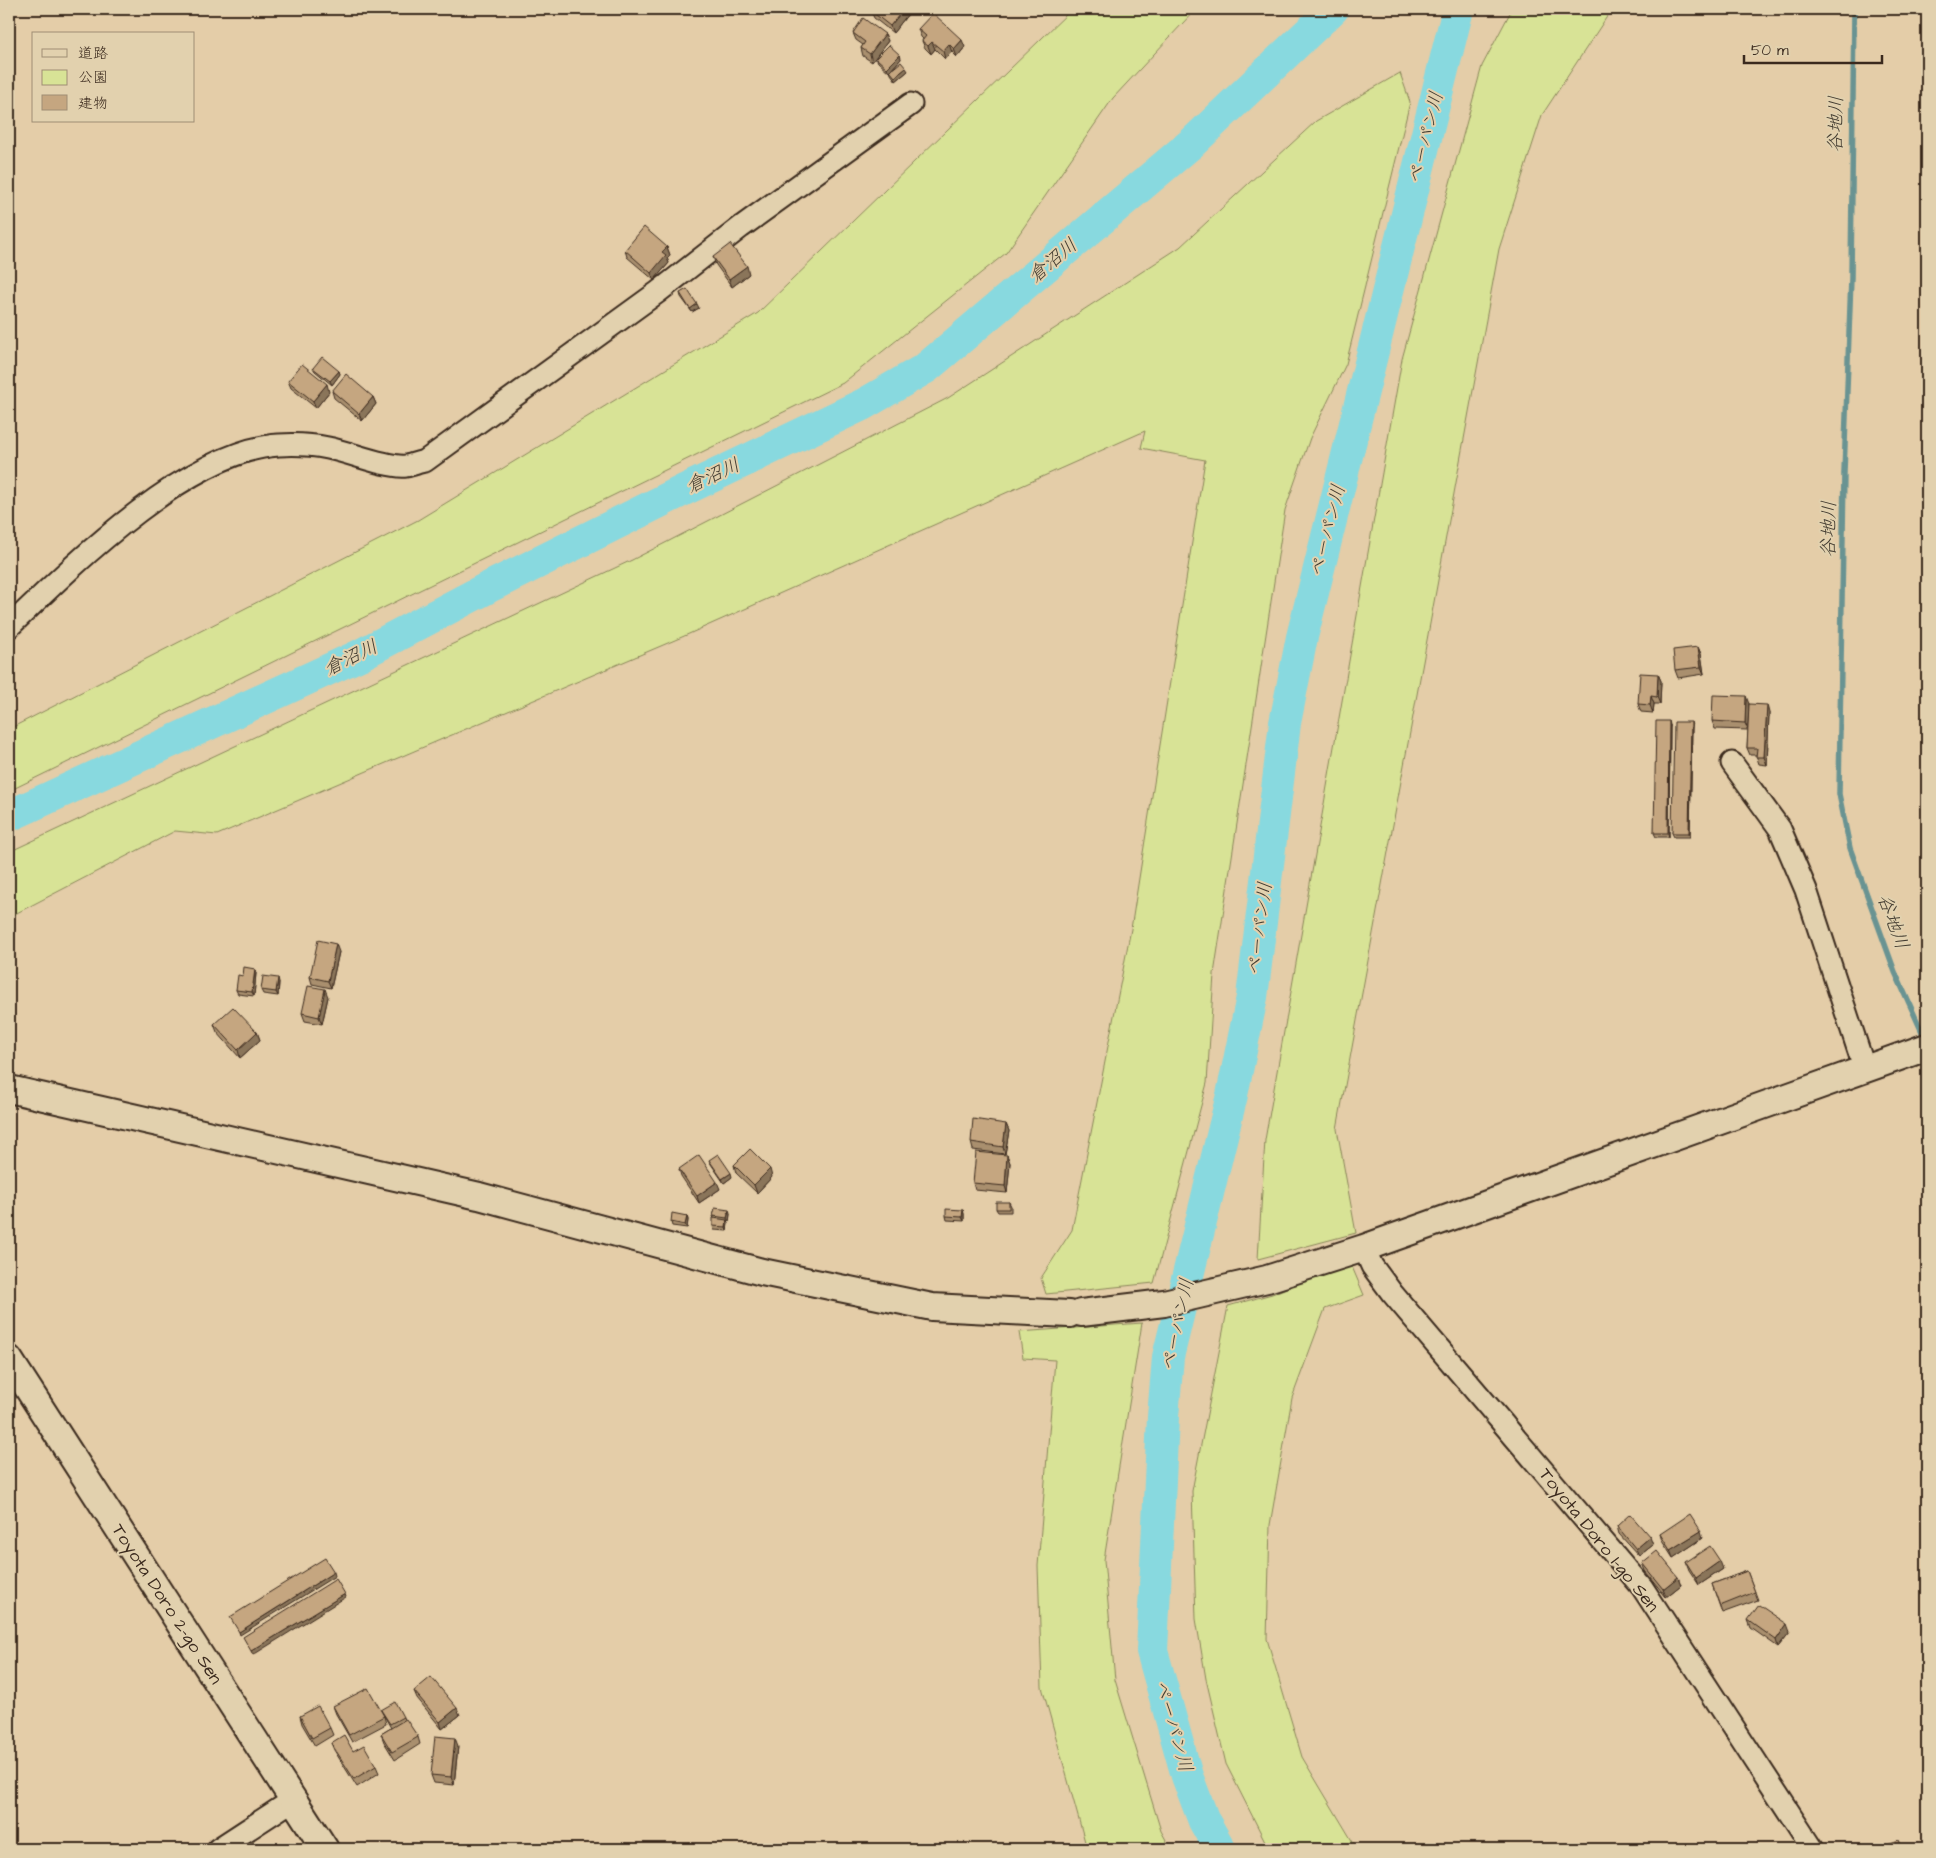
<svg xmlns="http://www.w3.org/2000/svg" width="1936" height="1858" font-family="'Architects Daughter','Klee One',sans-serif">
	<rect width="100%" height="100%" fill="#e4cda8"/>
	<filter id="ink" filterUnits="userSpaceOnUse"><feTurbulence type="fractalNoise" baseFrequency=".02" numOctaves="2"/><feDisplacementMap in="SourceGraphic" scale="10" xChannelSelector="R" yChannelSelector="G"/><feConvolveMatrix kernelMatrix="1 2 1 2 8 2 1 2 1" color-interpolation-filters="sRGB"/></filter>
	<g filter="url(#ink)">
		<!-- green -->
		<path fill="#d8e396" stroke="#8a865a" d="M1072 9H1196L1113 98 1006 253 843 383 9 791V729L418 520 758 313Z
			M1512 9H1612L1542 115 1499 249 1337 1129 1356 1233 1258 1259 1265 1140 1402 359 1482 66Z
			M1400 73 1410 102 1346 364 1310 438 1285 510 1214 974 1207 1083 1154 1283 1046 1294 1041 1278 1072 1230 1131 929 1205 460 1141 448 1145 431 682 637 217 835 175 831 9 917V852L632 560 948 398 1180 247 1316 121Z
			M1350 1262 1364 1295 1325 1309 1292 1398 1270 1525 1267 1639 1302 1757 1357 1849H1269L1226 1764 1206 1679 1196 1619 1192 1491 1228 1306 1272 1294Z
			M1142 1323 1104 1560 1115 1680 1161 1831 1171 1849H1087L1042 1687 1038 1566 1055 1360 1023 1358 1019 1332Z"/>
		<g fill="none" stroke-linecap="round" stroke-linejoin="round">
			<!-- stream -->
			<path stroke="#699392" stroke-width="5.5" d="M1854 9 1851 278 1844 472 1839 794 1850 848 1895 972 1923 1034"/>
			<!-- river -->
			<path stroke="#88d9df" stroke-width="32" d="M9 816 360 655 489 587 684 490 864 404 926 368 1193 142 1333 9
				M1220 1849 1204 1821 1187 1776 1152 1651 1163 1417 1168 1357 1232 1095 1252 997 1285 723 1302 637 1458 9"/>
			<defs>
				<path id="minor" d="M9 627C72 566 189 450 279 445 294 444 313 445 328 448 349 452 387 468 406 466 412 465 419 462 425 461L658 292 741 227 911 104
					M1732 763 1780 829 1806 890 1865 1070
					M1364 1248 1372 1266 1392 1293 1642 1587 1813 1849
					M218 1849 293 1800"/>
				<path id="tertiary" d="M9 1089 479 1196 762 1272 932 1307 1069 1314
					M1081 1313 1164 1303 1267 1279 1364 1248 1927 1047
					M9 1359 325 1849"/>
			</defs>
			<!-- minor casing -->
			<use href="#minor" stroke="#3b2a1e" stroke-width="25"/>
			<!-- tertiary casing -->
			<use href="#tertiary" stroke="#3b2a1e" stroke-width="30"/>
			<!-- minor -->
			<use href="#minor" stroke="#e2d1ae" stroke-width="21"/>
			<!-- tertiary -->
			<use href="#tertiary" stroke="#e2d1ae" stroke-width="26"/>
		</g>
		<!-- wall -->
		<path fill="#a98f6e" stroke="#3b2a1e" d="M873 9H912L893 33 874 18 871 11Z
			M918 29 965 47 957 57 952 52 945 59 935 49 931 54 925 48 922 41 923 39 921 37Z
			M853 33 885 34 888 41 872 62 863 56 861 48 863 45 856 40Z
			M900 55 901 59 890 71H908L896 81 891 74 890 71 889 72 878 62 876 58Z
			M667 247 670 255 667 258 669 263 654 280 627 257 625 250Z
			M713 257 749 274 732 287 716 265Z
			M680 293 699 308 692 312 681 297Z
			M313 368 339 371 340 374 332 385 315 371Z
			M288 381 329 392 316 408 291 388Z
			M332 391 373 397 376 404 362 421 334 398Z
			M1698 647 1701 654 1704 674 1678 678 1675 670Z
			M1658 674 1661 681 1660 704H1654L1653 713 1641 712 1638 704Z
			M1749 704 1769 713 1767 765 1759 764 1756 755H1750L1747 748 1748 730 1715 729 1712 721Z
			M1670 725 1669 837H1656L1654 833Z
			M1692 726 1690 837H1674L1672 833Z
			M339 952 331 988 312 984 310 977Z
			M256 973 254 996 238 994 236 990 243 976Z
			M279 982 278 996 263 994 261 990Z
			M328 997 322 1024 305 1021 302 1013Z
			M214 1024 257 1032 260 1040 240 1058 217 1032Z
			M1006 1124 1009 1131 1005 1154 973 1150 971 1142Z
			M1007 1155 1010 1163 1007 1193 975 1190 973 1183Z
			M709 1160 732 1177 724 1183 711 1164Z
			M734 1165 772 1177 757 1193 736 1173Z
			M679 1169 720 1189 699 1203 681 1176Z
			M1009 1202 1011 1206V1212H998L996 1209Z
			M963 1210 964 1214V1221L947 1220 946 1216Z
			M730 1214 729 1222H728L727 1231 714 1230 713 1226 714 1219 713 1216Z
			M687 1216 688 1220 687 1228 672 1226 671 1222Z
			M1617 1526 1653 1545 1639 1556 1619 1534Z
			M1660 1534 1703 1538 1673 1558 1662 1541Z
			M1686 1562 1723 1569 1699 1585 1689 1570Z
			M1642 1563 1678 1577 1681 1585 1666 1597 1645 1571Z
			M1747 1571 1758 1600 1722 1613 1712 1584Z
			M1748 1620 1790 1632 1778 1647 1751 1628Z
			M414 1691 460 1715 442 1729 417 1698Z
			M333 1706 384 1716 386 1724 352 1742 336 1714Z
			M381 1710 403 1717 404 1720 418 1737 420 1744 395 1760 384 1742 381 1734 391 1728Z
			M300 1716 330 1728 333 1735 315 1746 302 1724Z
			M331 1743 353 1751 376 1766 379 1773 357 1787 334 1750Z
			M458 1746 454 1785 434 1783 431 1775Z"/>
		<!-- shaded-wall -->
		<path fill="#8a745a" stroke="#3b2a1e" d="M904 9H912L893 33 890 26Z
			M885 34 888 41 872 62 870 54Z
			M962 40 965 47 957 57 954 49Z
			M932 42 935 49 931 54 928 46Z
			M949 44 952 52 945 59 943 51Z
			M900 55 901 59 889 72 887 68Z
			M906 68 908 71 896 81 895 77Z
			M667 247 670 255 667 258 669 263 654 280 651 273 662 252Z
			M747 266 749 274 732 287 729 279Z
			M697 304 699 308 692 312 690 309Z
			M339 371 340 374 332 385 330 381Z
			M327 384 329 392 316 408 313 401Z
			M373 397 376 404 362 421 359 414Z
			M1698 647 1701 654 1704 674 1701 667Z
			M1658 674 1661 681 1660 704 1657 697Z
			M1651 696 1654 704 1653 713 1650 705Z
			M1746 696 1749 704 1748 730 1745 723Z
			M1767 705 1769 713 1767 765 1764 757Z
			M1669 721 1670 725 1669 837 1668 833Z
			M1691 722 1692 726 1690 837 1689 833Z
			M336 944 339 952 331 988 328 981Z
			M255 969 256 973 254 996 252 992Z
			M278 978 279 982 278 996 276 992Z
			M325 989 328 997 322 1024 319 1017Z
			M257 1032 260 1040 240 1058 238 1050Z
			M1006 1124 1009 1131 1005 1154 1003 1147Z
			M1007 1155 1010 1163 1007 1193 1005 1186Z
			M770 1169 772 1177 757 1193 754 1185Z
			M731 1173 732 1177 724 1183 722 1179Z
			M717 1182 720 1189 699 1203 697 1196Z
			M729 1210 730 1214 729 1222 727 1218Z
			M963 1210 964 1214V1221L962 1217Z
			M687 1216 688 1220 687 1228 685 1225Z
			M727 1220 728 1224 727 1231 726 1227Z
			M1701 1531 1703 1538 1673 1558 1670 1550Z
			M1650 1537 1653 1545 1639 1556 1636 1549Z
			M1720 1561 1723 1569 1699 1585 1696 1578Z
			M334 1572 335 1576 240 1635 239 1632Z
			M1678 1577 1681 1585 1666 1597 1663 1589Z
			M345 1594 346 1597 253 1655 251 1651Z
			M1787 1624 1790 1632 1778 1647 1776 1640Z
			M457 1708 460 1715 442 1729 440 1722Z
			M455 1738 458 1746 454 1785 451 1777Z"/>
		<!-- building -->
		<path fill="#c5a680" stroke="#3b2a1e" d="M873 9H904L890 26 871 11Z
			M933 13 962 40 954 49 949 44 943 51 932 42 928 46 922 41 926 36 918 29Z
			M863 18 885 34 870 54 861 48 865 42 853 33Z
			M889 45 900 55 887 68 876 58Z
			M901 62 906 68 895 77 890 71Z
			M644 227 667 247 662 252 666 255 651 273 625 250Z
			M730 244 747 266 729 279 713 257Z
			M687 289 697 304 690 309 680 293Z
			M322 357 339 371 330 381 313 368Z
			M302 364 327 384 313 401 288 381Z
			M346 374 373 397 359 414 332 391Z
			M1698 647 1701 667 1675 670 1673 650Z
			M1640 673 1658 674 1657 697 1651 696 1650 705 1638 704Z
			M1713 695 1746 696 1745 723 1712 721Z
			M1749 704 1767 705 1764 757H1756L1757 748H1747Z
			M1656 721H1669L1668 833H1654Z
			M1674 722H1691L1689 833H1672Z
			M318 940 336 944 328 981 310 977Z
			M244 967 255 969 252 992 236 990 238 975 243 976Z
			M263 976 278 978 276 992 261 990Z
			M308 986 325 989 319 1017 302 1013Z
			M233 1007 257 1032 238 1050 214 1024Z
			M973 1119 1006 1124 1003 1147 971 1142Z
			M750 1149 770 1169 754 1185 734 1165Z
			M976 1152 1007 1155 1005 1186 973 1183Z
			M718 1154 731 1173 722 1179 709 1160Z
			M699 1155 717 1182 697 1196 679 1169Z
			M996 1202H1009V1209H996Z
			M715 1208 729 1210 727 1218 713 1216Z
			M946 1209 963 1210 962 1217 946 1216Z
			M672 1213 687 1216 685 1225 671 1222Z
			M713 1218 727 1220 726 1227 713 1226Z
			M1630 1514 1650 1537 1636 1549 1617 1526Z
			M1690 1514 1701 1531 1670 1550 1660 1534Z
			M1710 1546 1720 1561 1696 1578 1686 1562Z
			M1657 1551 1678 1577 1663 1589 1642 1563Z
			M325 1558 334 1572 239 1632 230 1617Z
			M1747 1571 1755 1592 1720 1606 1712 1584Z
			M336 1579 345 1594 251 1651 243 1637Z
			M1759 1605 1787 1624 1776 1640 1748 1620Z
			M431 1677 457 1708 440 1722 414 1691Z
			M368 1688 384 1716 349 1735 333 1706Z
			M395 1702 403 1717 390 1724 381 1710Z
			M318 1706 330 1728 312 1738 300 1716Z
			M406 1719 418 1737 392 1752 381 1734Z
			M344 1735 353 1751 364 1745 376 1766 354 1779 331 1743Z
			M435 1736 455 1738 451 1777 431 1775Z
			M1898 1840 1902 1849H1871Z"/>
	</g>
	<g text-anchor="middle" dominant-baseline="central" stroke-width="4" stroke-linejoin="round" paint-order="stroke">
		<!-- street labels -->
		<g font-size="18" fill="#3b2a1e" stroke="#e2d1ae">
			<text transform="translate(1599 1540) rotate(51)">Toyota Doro 1-go Sen</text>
			<text transform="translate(167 1604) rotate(57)">Toyota Doro 2-go Sen</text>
		</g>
		<!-- water labels -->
		<g font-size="19" font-style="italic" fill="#433c31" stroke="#e2d1ae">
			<text transform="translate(1836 124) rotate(-89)">谷地川</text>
			<text transform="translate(1426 138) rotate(-76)">ペーパン川</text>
			<text transform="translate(1053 261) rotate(-40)">倉沼川</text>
			<text transform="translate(713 476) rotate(-25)">倉沼川</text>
			<text transform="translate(1829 529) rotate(-89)">谷地川</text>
			<text transform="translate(1328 531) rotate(-76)">ペーパン川</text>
			<text transform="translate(351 658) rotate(-26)">倉沼川</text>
			<text transform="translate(1893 922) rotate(70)">谷地川</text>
			<text transform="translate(1260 929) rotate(-83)">ペーパン川</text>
			<text transform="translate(1178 1325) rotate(-78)">ペーパン川</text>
			<text transform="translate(1173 1726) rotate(74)">ペーパン川</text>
		</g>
	</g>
	<!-- margin -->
	<rect width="1936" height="1858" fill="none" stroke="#e2d1ae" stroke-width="30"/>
	<rect x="15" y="15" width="1906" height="1828" fill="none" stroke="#3b2a1e" stroke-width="2" filter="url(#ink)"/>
	<!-- legend -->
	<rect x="32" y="32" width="162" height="90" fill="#e2d1ae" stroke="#9f8e74"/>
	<rect x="42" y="49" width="25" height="8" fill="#e2d1ae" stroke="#9f8e74"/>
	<text x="78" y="58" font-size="15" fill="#3b2a1e">道路</text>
	<rect x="42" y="70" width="25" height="15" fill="#d8e396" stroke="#9f8e74"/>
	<text x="78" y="82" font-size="15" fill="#3b2a1e">公園</text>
	<rect x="42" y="95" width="25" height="15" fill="#c5a680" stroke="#9f8e74"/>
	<text x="78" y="108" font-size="15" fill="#3b2a1e">建物</text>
	<!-- scale -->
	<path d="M1744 55v8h138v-8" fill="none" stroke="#3b2a1e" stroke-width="2.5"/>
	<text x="1751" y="55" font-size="15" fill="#3b2a1e" stroke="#e2d1ae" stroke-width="4" paint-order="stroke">50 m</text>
</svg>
